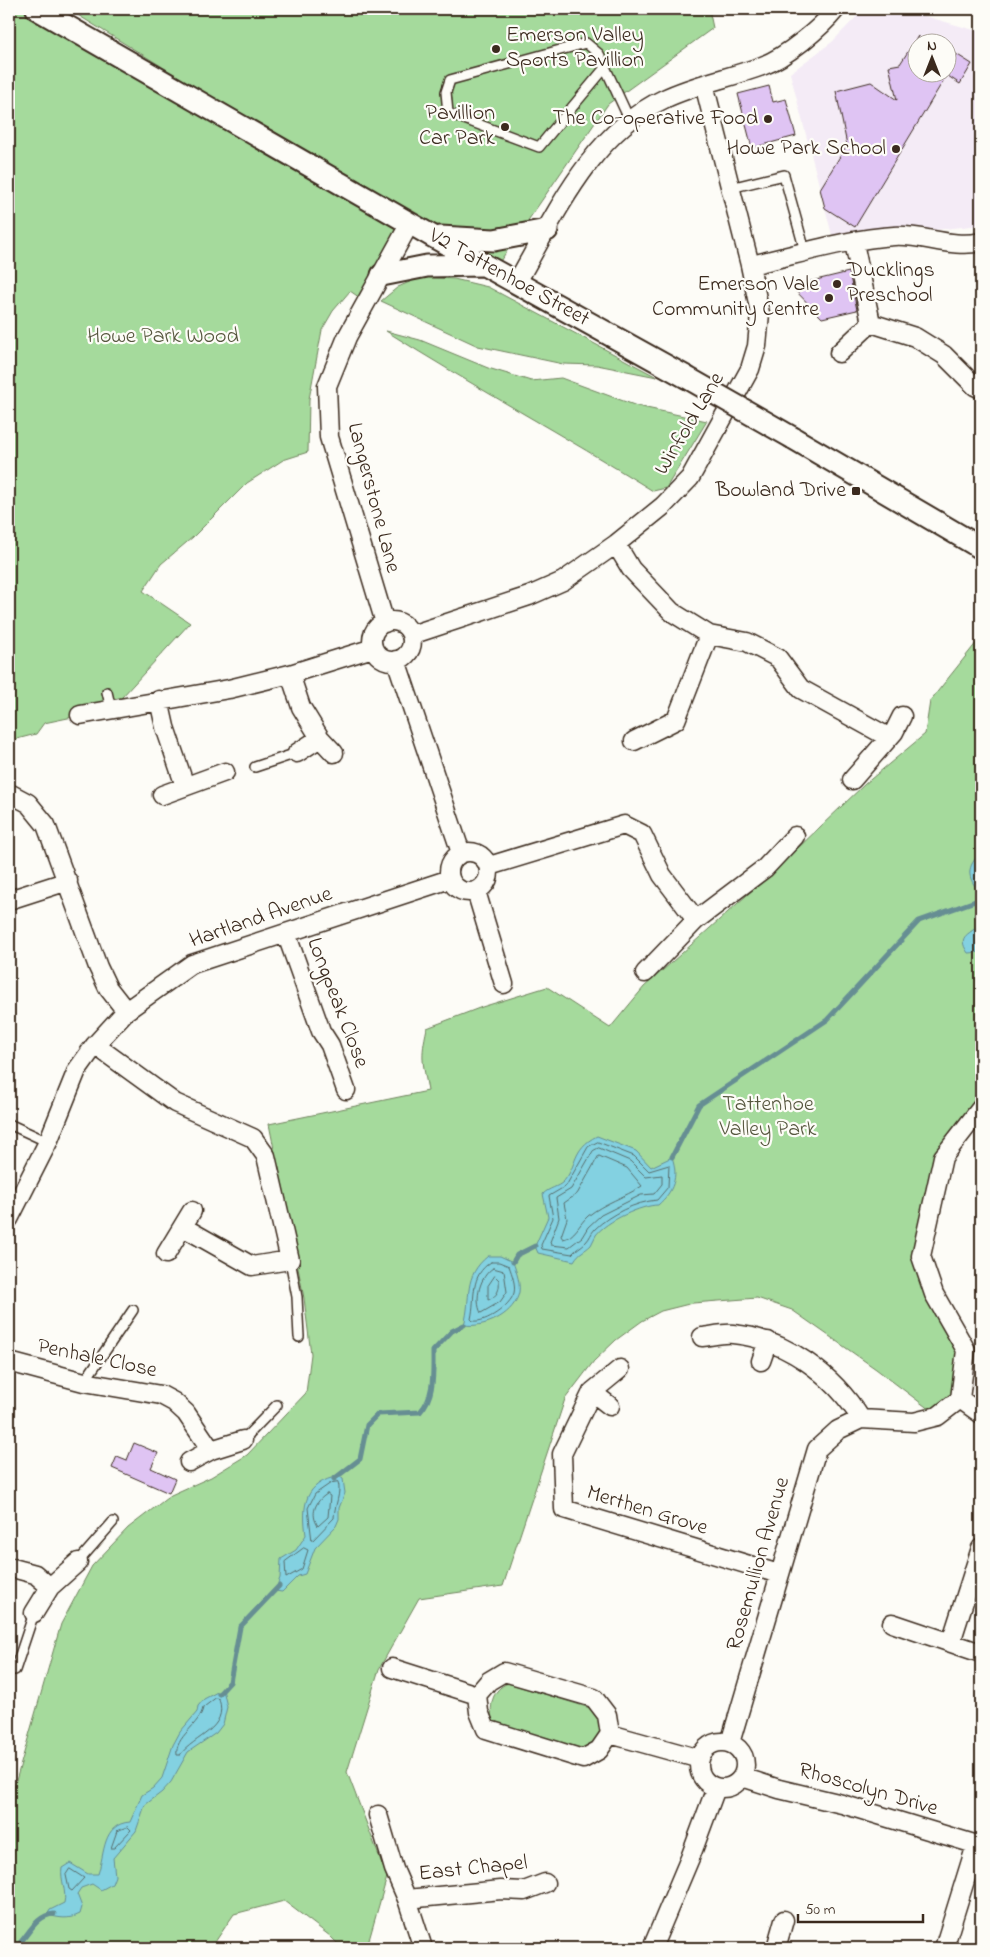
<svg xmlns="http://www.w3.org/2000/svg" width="990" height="1957" font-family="'Indie Flower',sans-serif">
	<rect width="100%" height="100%" fill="#fdfcf7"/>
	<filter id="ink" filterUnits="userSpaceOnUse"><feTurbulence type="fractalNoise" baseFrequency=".02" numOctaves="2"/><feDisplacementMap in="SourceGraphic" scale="10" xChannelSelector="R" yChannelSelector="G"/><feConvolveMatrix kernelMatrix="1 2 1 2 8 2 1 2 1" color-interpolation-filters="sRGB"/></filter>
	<g filter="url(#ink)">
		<!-- built -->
		<path fill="#f4ebf6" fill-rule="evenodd" d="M864 9H900L981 32V225L925 231 889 227 832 235 790 73 832 42ZM918 42H948V72H918Z"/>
		<!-- green -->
		<path fill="#a5da9c" stroke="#70825d" d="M9 9H37L410 223 366 302 350 291 333 311 322 330 309 399 308 452 283 460 247 483 193 537 161 564 143 591 190 623 111 709 44 723 36 734 9 741Z
			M68 9H709L713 28 608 104 494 270Z
			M421 277 454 279 488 287 657 377 597 365 563 364 478 346 381 301 398 287Z
			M386 331 420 340 488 368 531 381 561 378 637 406 707 421 666 488 653 491C565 436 474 387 386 331Z
			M981 637V1108L943 1157 921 1256 966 1350 960 1399 938 1416 876 1369 792 1310 757 1298 693 1303 661 1311 642 1321 616 1340 594 1361 565 1399 503 1586 419 1598 379 1669 347 1772 387 1877 369 1940 371 1948H342L330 1936 284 1901 234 1914 211 1948H9V1805L61 1624 92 1566 128 1528 171 1495 211 1477 247 1455 306 1393 311 1354 304 1298 269 1124 428 1091C423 1061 420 1059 427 1028L482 1007 547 987 610 1028 644 987 775 870 865 784 925 734 930 701Z
			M508 1683 600 1711 606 1733 589 1752 493 1724C489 1707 491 1690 508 1683Z"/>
		<!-- water -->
		<path fill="#83d1e1" stroke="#668e93" d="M981 857V893C970 882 965 871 976 858Z
			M981 907V952L968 953C955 934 972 935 980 923L975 915Z
			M597 1136 636 1151 651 1167 672 1157C679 1177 673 1192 658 1205 642 1205 606 1221 596 1235 594 1238 593 1242 591 1245 584 1252 580 1251 574 1261L538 1253 535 1246 548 1217 543 1194C549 1188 558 1187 563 1182 578 1166 571 1149 597 1136Z
			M488 1256H500L513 1262C516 1271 522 1286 518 1296 511 1316 484 1328 464 1325 472 1297 462 1277 488 1256Z
			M339 1476 343 1479 345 1493 339 1508V1519L336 1526 315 1548 305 1574 298 1576 282 1592 275 1591 280 1578 281 1559 296 1550 306 1535C302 1505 304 1483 339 1476Z
			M223 1689 227 1707 223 1724 216 1733 188 1752 171 1782 162 1792 145 1805 136 1831 113 1858 115 1876 112 1884 101 1890 92 1884 81 1888 77 1894 82 1907 80 1914C68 1920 60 1918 47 1915L50 1910 64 1903C67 1891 60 1880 62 1868L70 1863 88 1874H98C105 1853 102 1824 130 1822L142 1795 153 1788 162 1778 173 1745 180 1732 197 1712 198 1706 204 1699Z"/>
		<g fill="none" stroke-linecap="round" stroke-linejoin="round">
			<!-- shore -->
			<path stroke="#586d6c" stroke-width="1" d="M598 1142 634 1156 649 1171 669 1165 668 1187 657 1200C636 1202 610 1214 595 1229 591 1233 590 1238 586 1242 581 1247 576 1249 572 1254L542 1249 541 1245 553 1218 549 1196 566 1186 588 1147Z
				M599 1148 630 1161 646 1177 662 1175V1184L654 1194 641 1195 601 1215 588 1227 582 1237 569 1247 551 1245 550 1242 559 1218 556 1198 571 1189 593 1151Z
				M599 1156 627 1168 642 1186C625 1197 604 1203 588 1216 579 1224 575 1237 563 1239L561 1236 567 1219 564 1203 577 1194Z
				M491 1262H499L509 1266C512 1274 516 1285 514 1293 510 1306 486 1323 473 1321L471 1319C476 1297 469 1276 491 1262Z
				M493 1268 504 1271 507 1292 500 1302 481 1313C474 1299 480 1276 493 1268Z
				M495 1276 499 1280C500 1289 498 1296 488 1300V1286Z
				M338 1482C342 1492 334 1507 334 1518L312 1541 308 1508 315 1494 331 1483Z
				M327 1494 330 1496 328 1517 318 1526C310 1514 315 1501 327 1494Z
				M304 1548 308 1550 302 1569 286 1578 285 1562Z
				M216 1698 219 1699C229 1729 194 1736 180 1755H177C174 1737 200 1725 203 1708Z
				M128 1827 131 1830 114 1848H111L117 1831Z
				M70 1869 84 1878 72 1891 69 1889 66 1875Z"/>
			<!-- stream -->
			<path stroke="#668e93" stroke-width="5" d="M672 1157 699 1105 827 1020 919 921 981 899
				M513 1262 517 1255 535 1246
				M334 1479 360 1459 367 1425 378 1414 420 1412C435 1396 433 1373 433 1351L452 1331 464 1325
				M219 1694 230 1682 240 1627 279 1586
				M15 1948C28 1937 35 1915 54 1914"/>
		</g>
		<!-- building -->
		<path fill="#dfc4f3" stroke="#3b2a1e" d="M918 36V72H948V49L972 64 960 84 948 76V73L855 227 825 208 820 189 847 145 836 91 871 82 897 100 889 66 900 64Z
			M769 86 773 102 786 99 796 136 752 148 738 94Z
			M849 272 857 310 822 318 791 286Z
			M134 1443 158 1453 151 1468 175 1479 169 1493 112 1468 117 1456 127 1460Z"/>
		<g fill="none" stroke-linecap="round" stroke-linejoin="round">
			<defs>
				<path id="service" d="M604 69 539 147 448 113 446 92 450 80 586 43 599 54 630 121
					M730 188 784 175 805 251
					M107 692 111 709
					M255 767 297 753
					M9 1124 48 1142
					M290 1260 297 1297 299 1337
					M84 1382 133 1310
					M243 1440 277 1405
					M78 1562 113 1522
					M15 1670 34 1613"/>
				<path id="minor" d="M854 243 871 323 915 337 944 355 975 386 981 389
					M750 265C797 255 845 239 894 236 923 234 952 249 981 242
					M517 282C555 216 591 133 664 99 695 84 730 78 762 66 786 57 820 29 836 9
					M839 353 871 323
					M616 544 631 569 672 612 709 635 747 642 778 658 801 689 888 737
					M372 641a20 20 0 1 1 40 0a20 20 0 1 1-40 0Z
					M385 623 329 437 327 386 347 337 410 223
					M411 635 529 596 563 581 616 544 663 506 690 478 750 369 757 346 760 313 750 265 704 84
					M396 660 461 853
					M290 674 301 707 320 738 297 753
					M159 700 165 727 185 786
					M80 715 229 689 290 674 373 648
					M320 738 334 753
					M634 741 676 720 709 635
					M852 780 894 732 902 716
					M11 794 28 803 46 825 98 967 108 988 126 1011
					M162 795 225 772
					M449 872a20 20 0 1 1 40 0a20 20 0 1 1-40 0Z
					M489 866 624 825 642 834 662 875 696 920
					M476 891 504 984
					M9 900 68 881
					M286 933 321 1031 330 1045 346 1090
					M645 973 696 920 765 868 795 836
					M95 1045 175 1103 253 1138 266 1156 290 1260 252 1266 183 1227
					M9 1219 48 1142 77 1070 95 1045 126 1011 192 964 450 879
					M166 1254 192 1211
					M702 1337C712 1336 723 1333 733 1334 786 1339 834 1375 861 1419
					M761 1361 768 1341
					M9 1362 84 1382 161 1395 174 1402 186 1413 211 1450
					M620 1369 592 1392 562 1454 564 1509 779 1574
					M592 1392 610 1406
					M960 1399 981 1414
					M189 1462 211 1450 243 1440
					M9 1567 35 1574 50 1587
					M34 1613 50 1587 78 1562
					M892 1623 981 1653
					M951 1642 981 1548
					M392 1668 477 1695
					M610 1734 607 1715 594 1698 504 1672 489 1681 477 1695 479 1712 486 1729 583 1759 599 1750 610 1734 700 1759
					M699 1765a23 23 0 1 1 46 0a23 23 0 1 1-46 0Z
					M730 1743 817 1449 838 1430 861 1419 914 1422 938 1416 960 1399 966 1350 934 1294 921 1256 943 1157 981 1108
					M742 1777 779 1789 842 1804 981 1846
					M378 1815 394 1869 407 1899
					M423 1948 407 1899 501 1890 524 1891 545 1883
					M652 1948 690 1858 716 1788
					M776 1948 784 1920
					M944 1948 976 1845"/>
				<path id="tertiary" d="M37 9 432 236 686 377
					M440 237 494 240 547 230
					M382 275 427 266 481 265
					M793 438 981 548"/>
			</defs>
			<!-- service casing -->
			<use href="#service" stroke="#3b2a1e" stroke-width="12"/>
			<!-- minor casing -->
			<use href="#minor" stroke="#3b2a1e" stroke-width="21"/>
			<!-- tertiary casing -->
			<use href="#tertiary" stroke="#3b2a1e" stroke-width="25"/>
			<!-- service -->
			<use href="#service" stroke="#fdfcf7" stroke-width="9"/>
			<!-- minor -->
			<use href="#minor" stroke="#fdfcf7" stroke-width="18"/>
			<!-- tertiary -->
			<use href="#tertiary" stroke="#fdfcf7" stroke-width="21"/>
			<defs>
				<path id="tertiary-bridge" d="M686 377 793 438"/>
			</defs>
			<!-- tertiary-bridge casing -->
			<use href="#tertiary-bridge" stroke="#3b2a1e" stroke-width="25" stroke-linecap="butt"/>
			<!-- tertiary-bridge -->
			<use href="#tertiary-bridge" stroke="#fdfcf7" stroke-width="21"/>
		</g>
	</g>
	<!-- markers -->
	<g fill="#3b2a1e" stroke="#fdfcf7" stroke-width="2">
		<circle cx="496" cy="49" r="5"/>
		<circle cx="768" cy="119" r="5"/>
		<circle cx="505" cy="127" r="5"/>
		<circle cx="896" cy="149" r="5"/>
		<circle cx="837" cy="284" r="5"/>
		<circle cx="829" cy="298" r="5"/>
		<rect x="851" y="486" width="10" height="10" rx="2.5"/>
	</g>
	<g text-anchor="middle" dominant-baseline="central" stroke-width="4.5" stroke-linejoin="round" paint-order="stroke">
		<!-- poi labels -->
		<g font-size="22" fill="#3b2a1e" stroke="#fdfcf7" text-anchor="end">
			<text x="506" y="36" text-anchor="start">Emerson Valley<tspan x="506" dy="25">Sports Pavillion</tspan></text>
			<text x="495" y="114">Pavillion<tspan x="495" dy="25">Car Park</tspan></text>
			<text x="758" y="119">The Co-operative Food</text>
			<text x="886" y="149">Howe Park School</text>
			<text x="847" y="271" text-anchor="start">Ducklings<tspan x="847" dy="25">Preschool</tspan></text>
			<text x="819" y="285">Emerson Vale<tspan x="819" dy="25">Community Centre</tspan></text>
			<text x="846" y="491">Bowland Drive</text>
		</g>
		<!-- street labels -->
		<g font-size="22" fill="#3b2a1e" stroke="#fdfcf7">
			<text transform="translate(509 278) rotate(29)">V2 Tattenhoe Street</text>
			<text transform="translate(690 424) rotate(-59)">Winfold Lane</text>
			<text transform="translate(373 498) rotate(75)">Langerstone Lane</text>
			<text transform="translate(261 918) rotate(-19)">Hartland Avenue</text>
			<text transform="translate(337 1003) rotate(69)">Longpeak Close</text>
			<text transform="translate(97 1359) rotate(12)">Penhale Close</text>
			<text transform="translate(647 1511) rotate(17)">Merthen Grove</text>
			<text transform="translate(759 1564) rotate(-74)">Rosemullion Avenue</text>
			<text transform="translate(868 1790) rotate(16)">Rhoscolyn Drive</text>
			<text transform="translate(473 1869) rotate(-6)">East Chapel</text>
		</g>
		<!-- park labels -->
		<g font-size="22" fill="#56563e" stroke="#fdfcf7">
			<text x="163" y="337">Howe Park Wood</text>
			<text x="768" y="1105">Tattenhoe<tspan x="768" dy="25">Valley Park</tspan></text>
		</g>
	</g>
	<!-- margin -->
	<rect width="990" height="1957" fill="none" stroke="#fdfcf7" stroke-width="30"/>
	<rect x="15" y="15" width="960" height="1927" fill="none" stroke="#3b2a1e" stroke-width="2" filter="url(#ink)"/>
	<!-- north arrow -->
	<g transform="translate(932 58)"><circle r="24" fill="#fdfcf7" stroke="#afa8a0"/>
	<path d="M0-4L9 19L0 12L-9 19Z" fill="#3b2a1e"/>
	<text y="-8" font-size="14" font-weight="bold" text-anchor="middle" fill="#3b2a1e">N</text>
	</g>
	<!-- scale -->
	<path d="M798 1914v8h125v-8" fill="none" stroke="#3b2a1e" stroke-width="2.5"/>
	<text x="805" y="1914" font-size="15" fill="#3b2a1e" stroke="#fdfcf7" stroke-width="4" paint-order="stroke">50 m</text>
</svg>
